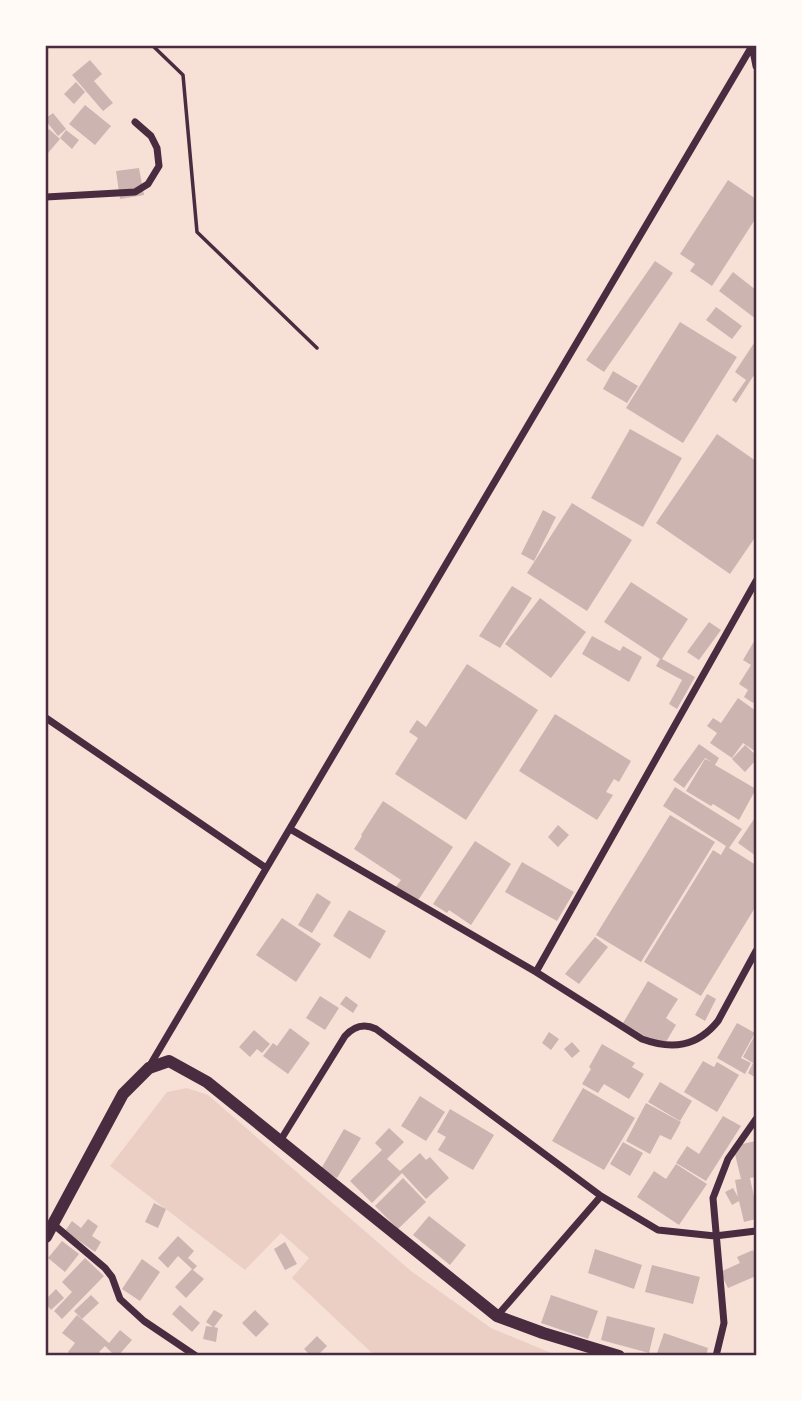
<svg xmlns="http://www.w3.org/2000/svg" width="802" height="1401" font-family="'Varela Round',sans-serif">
	<rect width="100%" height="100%" fill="#f7e1d7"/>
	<!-- green -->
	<path fill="#ebcfc5" d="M187 1088 208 1095 411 1271 491 1328 556 1355H374L292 1278 309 1258 281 1233 245 1270 110 1166 167 1092Z"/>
	<!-- building -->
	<path fill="#ccb4b1" d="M90 60 102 74 94 81 113 103 103 111 72 75Z
		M76 82 85 92 74 104 64 94Z
		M85 105 111 126 95 145 69 124Z
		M53 113 66 129 58 136 46 121V118Z
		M49 129 60 139 48 153 46 150V133Z
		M66 130 79 140 72 149 60 138Z
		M139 168 144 195 120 199 116 171Z
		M728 180 756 199V218L712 286 690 271 695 264 680 254Z
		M655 261 673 273 604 372 586 360Z
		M733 272 756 290V319L719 291Z
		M716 307 742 326 732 339 706 320Z
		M680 322 737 357 683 443 626 408Z
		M756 340V372L736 403 732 400 746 380 735 372Z
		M613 371 638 386 627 403 603 389Z
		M630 429 682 458 643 527 591 498Z
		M717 434 756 461V536L730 574 656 523Z
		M572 503 632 540 587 611 527 573Z
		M543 510 556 517 534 561 521 554Z
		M631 582 688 619 662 659 695 677 677 709 669 704 682 680 656 666 660 659 604 622Z
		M512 586 532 598 500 648 479 636Z
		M540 598 586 632 551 678 505 644Z
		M709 622 721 630 699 660 687 652Z
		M592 636 620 651 623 646 642 657 629 682 582 654Z
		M756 638V699L753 703 744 697 748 690 739 684 751 665 743 660Z
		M467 664 538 710 466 820 395 774 418 738 409 732 417 720 426 727Z
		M738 698 756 711V752L743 743 732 758 710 743 717 733 707 726 713 718 721 723Z
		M555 714 631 761 619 782 614 779 606 792 613 795 597 820 519 771Z
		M699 744 719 758 715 765 756 789 739 820 713 804 711 806 686 791 705 759 712 762 705 758 684 788 673 780Z
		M745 745 756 755V760L745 772 732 759Z
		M675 787 742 829 729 848 756 865V906L701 996 644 962 713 850 721 855 726 846 663 806Z
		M383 801 453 847 417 902 395 888 401 880 354 849 362 836 361 835Z
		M670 815 715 842 641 962 596 935Z
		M756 816V856L738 843Z
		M558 825 569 835 558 847 548 837Z
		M475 841 511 864 471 925 449 910 447 913 433 904Z
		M522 862 574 892 557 921 505 892Z
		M317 893 331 902 312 933 298 925Z
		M349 910 386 931 370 959 333 936Z
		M282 918 321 944 296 982 256 955Z
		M595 937 608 947 579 984 565 974Z
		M648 981 678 999 666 1018 676 1025 663 1047 623 1023Z
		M707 994 716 999 705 1021 695 1015Z
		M320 996 339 1008 325 1030 306 1018Z
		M346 996 358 1005 353 1013 340 1004Z
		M737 1023 755 1033 741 1058 751 1063 745 1074 717 1058Z
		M290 1028 310 1043 288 1074 263 1056 273 1043 277 1046Z
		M254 1030 270 1044 262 1053 257 1049 250 1057 239 1047Z
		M549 1032 559 1039 551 1050 542 1043Z
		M756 1033V1078L748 1073 753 1063 743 1057Z
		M572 1042 580 1051 572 1058 564 1049Z
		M602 1044 635 1063 632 1067 644 1074 629 1099 604 1084 598 1093 582 1084 591 1069 589 1067Z
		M703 1061 714 1067 717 1062 739 1075 717 1112 684 1092Z
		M660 1082 692 1101 680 1121 648 1102Z
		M583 1088 635 1118 604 1170 552 1141Z
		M420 1096 445 1112 426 1141 401 1126Z
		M646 1103 681 1122 671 1140 660 1135 650 1154 626 1141Z
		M450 1109 494 1135 473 1170 438 1150 446 1137 437 1132Z
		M723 1116 741 1126 706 1181 676 1163 687 1146 699 1154Z
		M389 1128 404 1142 387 1159 400 1171 420 1153 426 1160 430 1157 449 1178 426 1199 402 1173 372 1203 350 1181 382 1150 375 1143Z
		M344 1129 361 1138 337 1178 321 1169Z
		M756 1141V1177L750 1178 756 1206V1219L744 1222 739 1201 732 1205 725 1192 733 1188 738 1197 735 1180 741 1179 733 1146Z
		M623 1142 643 1153 630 1176 610 1164Z
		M676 1164 707 1184 679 1225 637 1197 654 1171 666 1179Z
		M403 1178 426 1202 398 1229 375 1206Z
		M154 1203 166 1209 158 1228 145 1222Z
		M429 1216 466 1245 450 1265 413 1235Z
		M88 1219 98 1226 92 1236 101 1242 95 1252 65 1231 72 1221 81 1228Z
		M178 1236 194 1251 188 1258 197 1266 193 1270 204 1279 186 1298 175 1287 192 1269 178 1256 168 1268 158 1258Z
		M62 1241 79 1254 65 1272 48 1258Z
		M285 1242 297 1264 285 1270 274 1249Z
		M595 1249 642 1265 634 1289 588 1273Z
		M753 1250 756 1257V1276L728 1288 720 1272 740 1263 737 1257Z
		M85 1258 104 1276 62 1319 54 1311 72 1292 62 1282Z
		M142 1259 160 1272 140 1301 122 1289Z
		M652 1265 700 1277 693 1304 645 1292Z
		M56 1289 64 1298 51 1310 46 1304V1299Z
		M91 1295 99 1303 82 1319 74 1311Z
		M551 1295 598 1311 588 1339 541 1323Z
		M180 1305 200 1323 192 1332 172 1314Z
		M214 1310 223 1315 214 1327 218 1328 216 1342 203 1339 206 1326 213 1327 206 1322Z
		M255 1310 269 1324 256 1337 242 1323Z
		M77 1315 109 1343 120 1330 132 1340 118 1356H115L105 1346 99 1352 103 1356H72L68 1352 75 1343 62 1333Z
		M607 1316 655 1328 649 1353 601 1340Z
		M664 1333 708 1348 706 1356H656Z
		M317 1336 327 1346 317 1356H311L304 1349Z"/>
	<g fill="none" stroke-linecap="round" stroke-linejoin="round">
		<!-- path -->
		<path stroke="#4a2c40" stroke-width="3.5" d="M153 46 183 75 197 232 317 348"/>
		<!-- minor -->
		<path stroke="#4a2c40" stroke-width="7" d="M752 46 756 66
			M46 197 135 192 148 184 159 166 157 148 151 136 135 122
			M46 718 266 868
			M290 829 536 972 642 1039C672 1050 697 1047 718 1021L756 951
			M536 972 756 581
			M149 1067 752 46
			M280 1141 345 1036C354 1026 364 1023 376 1029L601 1196 658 1230 715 1236 756 1231
			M53 1224 105 1268 112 1277 120 1299 144 1321 196 1356
			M497 1316 601 1196
			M716 1356 724 1323 713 1198 728 1159 756 1119"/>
		<!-- tertiary -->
		<path stroke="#4a2c40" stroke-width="12" d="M46 1237 123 1094 149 1068 169 1061 207 1082 497 1316 543 1333 619 1356"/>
	</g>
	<!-- border -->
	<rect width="802" height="1401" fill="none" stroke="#fffaf5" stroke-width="94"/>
	<rect x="47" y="47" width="708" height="1307" fill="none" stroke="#4a2c40" stroke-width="2.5"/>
</svg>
